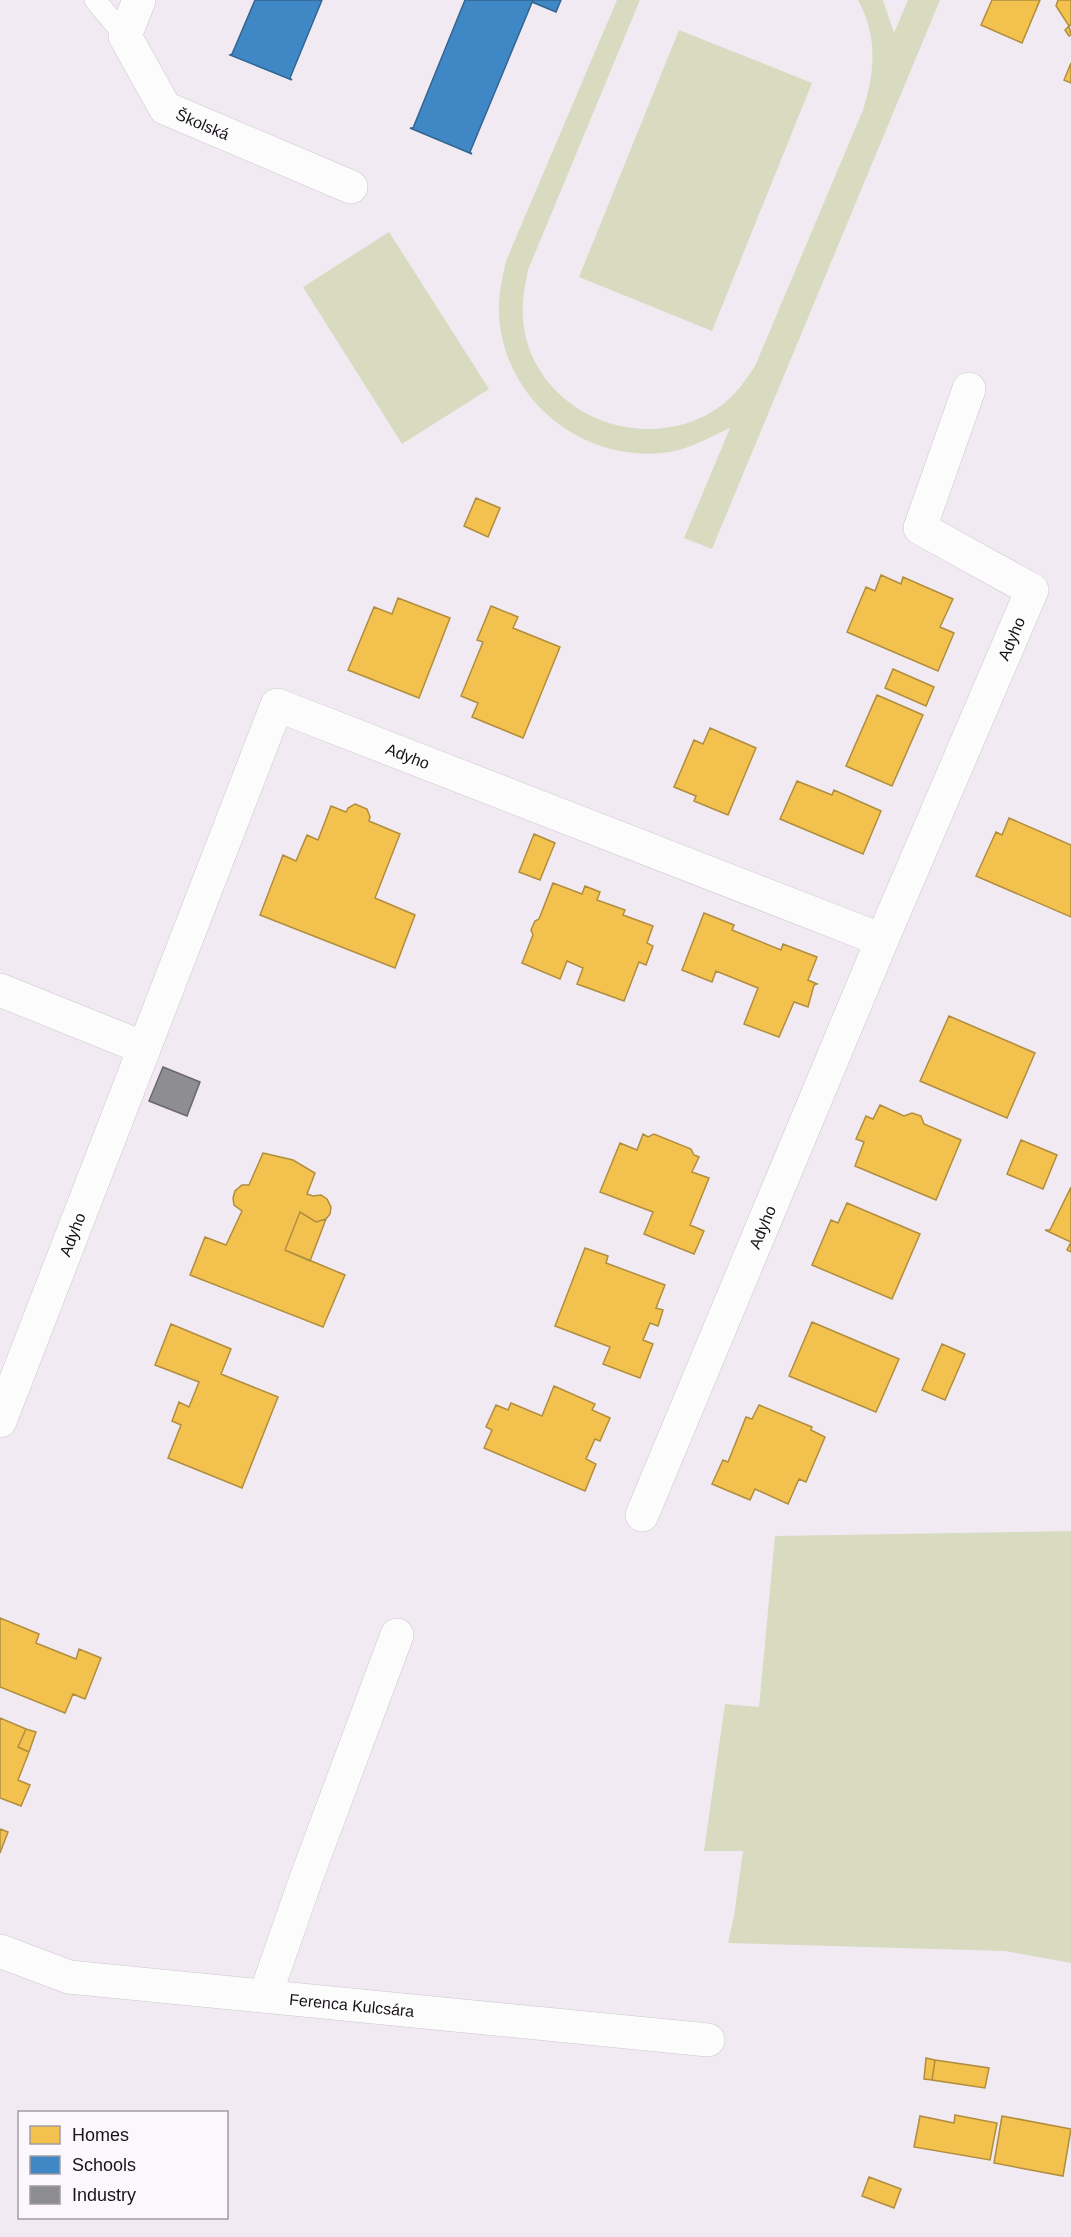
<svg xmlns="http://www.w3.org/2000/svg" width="1071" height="2237" font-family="Arial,sans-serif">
	<rect width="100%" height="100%" fill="#f1eaf2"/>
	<!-- green -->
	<path fill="#d8dbc0" d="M617 0H640L528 270C523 293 520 315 526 338 548 422 654 456 722 405 736 394 746 380 755 366L863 110C875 71 878 37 858 0H883L894 33 908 0H940L712 549 684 538 730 428C708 438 687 451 662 453 580 461 504 399 499 315 498 297 502 279 506 261Z
		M679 30 812 83 712 331 579 277Z
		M389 232 489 389 402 444 303 287Z
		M1071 1531V1963L1005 1951 728 1943 734 1916 743 1851H704L725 1704 759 1707 775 1536Z"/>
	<!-- homes -->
	<path fill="#f2c14e" stroke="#b18d3e" stroke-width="1.5" d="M992 0H1040L1022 43 981 25Z
		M1058 0H1071V25L1069 26 1056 6Z
		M1069 26 1071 35 1069 36 1065 30Z
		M1071 63V83L1064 80Z
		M476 498 500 508 488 537 464 526Z
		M881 575 901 584 903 577 953 599 940 627 954 633 938 671 847 632 866 587 875 591Z
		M398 598 450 618 419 698 348 670 374 607 392 614Z
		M491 606 518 617 513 628 560 647 523 738 472 717 478 703 461 696 483 642 477 640Z
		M893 669 934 687 926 706 885 688Z
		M877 695 923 715 892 786 846 766Z
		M710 728 756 748 728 815 694 801 696 796 674 787 694 740 703 744Z
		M797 781 832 795 834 790 881 811 863 854 780 819Z
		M355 804 367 809 370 817 369 821 400 834 375 898 415 915 395 968 260 915 283 855 296 861 307 835 318 840 331 806 346 812 348 808Z
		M1009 818 1071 845V917L976 876 996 832 1002 835Z
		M534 834 555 843 540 880 519 872Z
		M553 883 582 894 585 886 600 892 597 900 625 910 623 915 653 926 647 943 653 946 646 965 639 962 624 1001 577 984 583 968 567 961 560 979 522 963 533 935 531 930 535 921 539 919Z
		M704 913 734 925 732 930 781 950 783 944 817 957 808 980 817 984 814 985 808 1007 794 1002 779 1037 744 1024 758 988 716 971 712 982 682 970Z
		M949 1016 1035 1053 1007 1118 920 1081Z
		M880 1105 904 1116 912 1113 921 1116 924 1124 961 1140 936 1200 855 1166 864 1142 856 1139 866 1116 873 1119Z
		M643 1134 648 1137 654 1134 691 1149 694 1155 699 1157 692 1172 709 1178 690 1225 704 1231 694 1254 644 1234 653 1212 600 1192 620 1143 637 1150Z
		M1021 1140 1057 1155 1043 1189 1007 1174Z
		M263 1153 293 1160 315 1173 307 1194 313 1196 321 1195 327 1199 331 1207 330 1214 326 1219 316 1222 300 1212 285 1250 345 1275 323 1327 190 1275 205 1237 226 1245 242 1211 234 1205 233 1198 235 1191 242 1185H249Z
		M1071 1187V1252L1067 1250 1071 1242 1045 1230H1050Z
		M847 1203 920 1234 892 1299 812 1265 831 1220 838 1223Z
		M300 1212 316 1222 326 1219 310 1261 285 1250Z
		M585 1248 608 1256 606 1263 665 1285 656 1308 663 1310 658 1326 650 1323 643 1340 653 1344 640 1378 603 1364 610 1347 555 1326Z
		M812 1322 899 1359 876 1412 789 1376Z
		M171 1324 231 1349 221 1374 278 1397 242 1488 168 1458 181 1425 172 1421 179 1402 189 1407 199 1382 155 1365Z
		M942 1344 965 1354 945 1400 922 1390Z
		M554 1386 595 1404 592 1410 610 1418 600 1441 595 1439 586 1459 596 1464 585 1491 484 1448 492 1430 486 1427 496 1405 508 1410 511 1403 542 1416Z
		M759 1405 812 1427 811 1430 825 1437 806 1482 799 1479 788 1504 755 1489 750 1500 712 1484 723 1460 728 1462 746 1417 752 1419Z
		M0 1618 39 1634 36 1643 76 1659 79 1649 101 1658 85 1699 73 1694 65 1713 0 1687Z
		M0 1718 26 1729 18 1747 29 1752 18 1780 30 1785 21 1806 0 1798Z
		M26 1729 36 1732 29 1752 18 1747Z
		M0 1829 8 1832 0 1853Z
		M926 2058 935 2060 932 2080 924 2079Z
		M935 2060 989 2068 985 2088 932 2080Z
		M955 2115 997 2123 990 2160 914 2147 920 2116 954 2123Z
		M1002 2116 1071 2129 1063 2176 994 2163Z
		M869 2177 901 2189 894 2208 862 2196Z"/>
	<!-- schools -->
	<path fill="#3f88c5" stroke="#336591" stroke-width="1.5" d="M255 0H322L290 78 292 80 230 55 232 54Z
		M465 0H533L470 152 472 154 410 128H413Z
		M533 0H561L556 12 532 2Z"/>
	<!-- industry -->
	<path fill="#8d8d92" stroke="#6a686e" stroke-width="1.5" d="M163 1067 200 1082 187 1116 149 1101Z"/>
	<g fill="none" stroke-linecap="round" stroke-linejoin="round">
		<defs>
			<path id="lane" d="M95 0 125 36"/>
			<g id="street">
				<path id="s1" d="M139 0 125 36 165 108 351 187"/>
				<path d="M0 990 144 1048"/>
				<path id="s2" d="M0 1421 277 705 882 940"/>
				<path id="s3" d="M642 1515 882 940 1032 590 920 528 969 389"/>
				<path id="s4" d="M0 1951 69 1977 708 2040"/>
				<path d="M265 1996 307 1876 397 1635"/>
			</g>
		</defs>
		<!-- lane casing -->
		<use href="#lane" stroke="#ccc7cd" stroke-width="22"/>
		<!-- street casing -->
		<use href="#street" stroke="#ccc7cd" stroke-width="34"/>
		<!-- lane -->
		<use href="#lane" stroke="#fdfcfd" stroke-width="21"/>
		<!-- street -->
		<use href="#street" stroke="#fdfcfd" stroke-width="33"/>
	</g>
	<g text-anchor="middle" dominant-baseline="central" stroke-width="6" stroke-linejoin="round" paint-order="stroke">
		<!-- street labels -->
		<g font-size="16" fill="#181319" stroke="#fcf7fd">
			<text stroke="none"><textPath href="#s1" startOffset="162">Školská</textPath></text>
			<text stroke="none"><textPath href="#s3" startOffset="951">Adyho</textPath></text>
			<text stroke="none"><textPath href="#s2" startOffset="908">Adyho</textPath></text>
			<text stroke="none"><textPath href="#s3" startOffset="312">Adyho</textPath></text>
			<text stroke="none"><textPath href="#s2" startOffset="200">Adyho</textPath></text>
			<text stroke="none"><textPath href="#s4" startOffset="358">Ferenca Kulcsára</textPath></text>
		</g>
	</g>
	<!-- legend -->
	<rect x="18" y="2111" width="210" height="108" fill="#fcf7fd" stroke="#a19ca2" stroke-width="1.5"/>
	<rect x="30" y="2126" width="30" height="18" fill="#f2c14e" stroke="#a19ca2" stroke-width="1.5"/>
	<text x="72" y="2141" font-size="18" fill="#181319">Homes</text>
	<rect x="30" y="2156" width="30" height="18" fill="#3f88c5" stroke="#a19ca2" stroke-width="1.5"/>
	<text x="72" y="2171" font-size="18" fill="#181319">Schools</text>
	<rect x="30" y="2186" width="30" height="18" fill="#8d8d92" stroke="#a19ca2" stroke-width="1.5"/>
	<text x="72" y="2201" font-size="18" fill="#181319">Industry</text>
</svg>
